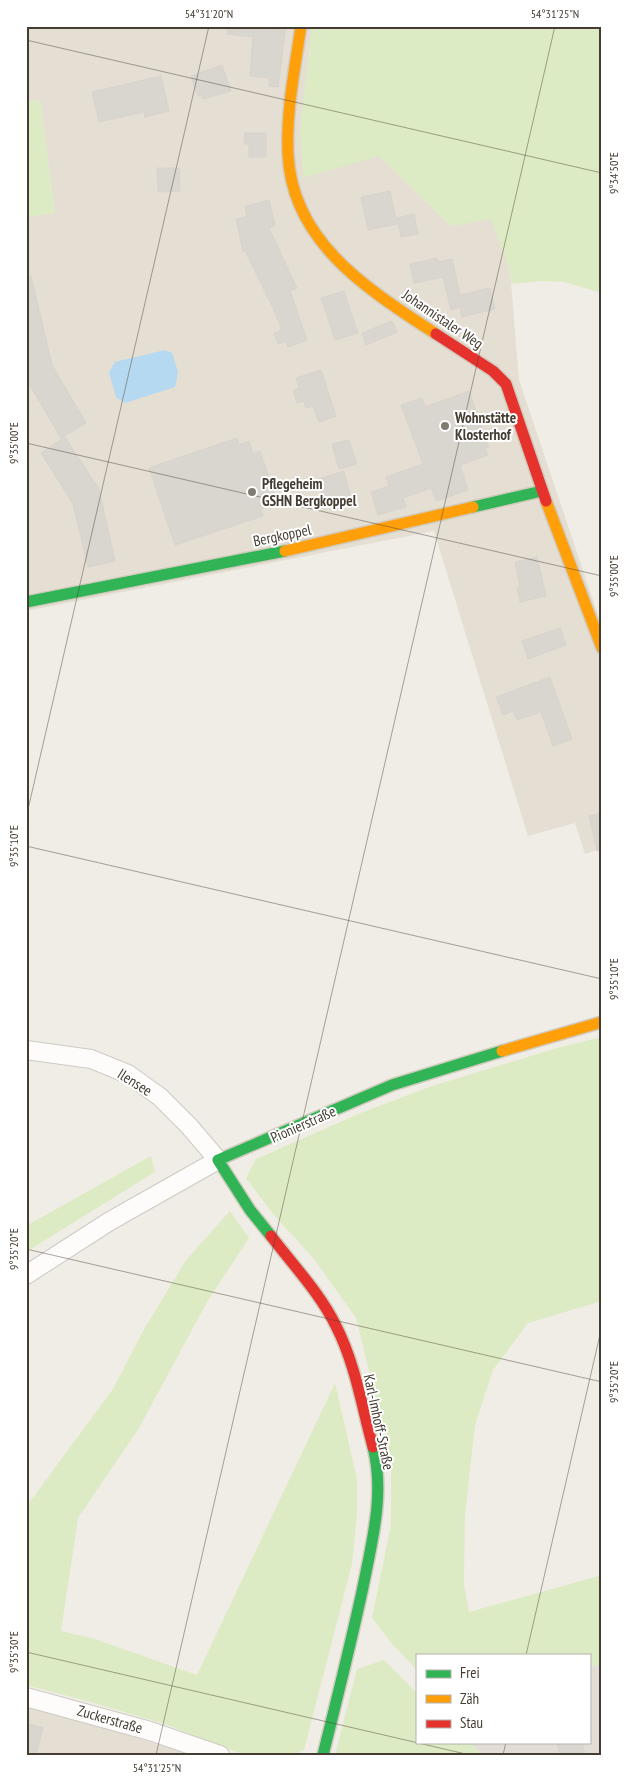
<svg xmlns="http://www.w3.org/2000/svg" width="628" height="1781" font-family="'PT Sans Narrow',sans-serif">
	<rect width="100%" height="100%" fill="#f0ede6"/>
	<!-- residential -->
	<path fill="#e4ded3" d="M26 26H312L379 156 451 226 491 218 510 271 519 380 602 627V848L585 854 575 823 528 836 434 531 26 611V217L55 213 40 100 26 102Z
		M26 1706 92 1724 191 1755H26Z"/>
	<!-- industrial -->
	<path fill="#e2ded7" d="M602 1664V1755H483L469 1742H589V1667Z"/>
	<!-- green -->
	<path fill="#ddebc4" d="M312 26H602V293L564 282 542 281 511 284 510 271 491 219 451 226 379 156 303 178 300 126Z
		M40 100 55 213 26 217V102Z
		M602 1037V1301L528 1323 493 1370 475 1425 465 1515 464 1585 469 1612 602 1575V1664L589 1667V1655H417V1670L393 1645 372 1618 391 1525V1460L356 1318 314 1259 273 1214 246 1178 256 1159 363 1112 432 1086 557 1048Z
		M151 1156 155 1172 26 1252V1226Z
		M230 1211 249 1238 207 1302 139 1428 78 1518 61 1631 95 1639 197 1675 335 1383 357 1479V1514L352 1564 304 1750 292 1755H245L162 1723 83 1700 26 1685V1507L113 1389 143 1331 186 1260Z
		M384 1660 417 1693V1742H469L483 1755H335L357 1669Z"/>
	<!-- water -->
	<path fill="#b4d9f0" d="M165 350 172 353 178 372 175 387 125 403 116 397 109 372 115 362Z"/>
	<!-- building -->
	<path fill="#d9d5cf" stroke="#d8d3cc" d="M228 26H286L278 87 269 86V78L250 76 253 37 227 34Z
		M222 65 231 91 203 99 201 95 198 96 191 76Z
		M161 76 169 111 145 117 144 112 99 122 92 92Z
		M245 133H266V157H249V144H244Z
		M157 168H179L180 191 158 192Z
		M390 191 397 224 368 230 361 197Z
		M269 200 275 226 269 228 297 288 290 291 307 340 288 347 286 341 278 344 274 333 282 330 273 308 245 251 243 252 236 219 247 217 245 206Z
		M414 214 418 234 401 237 397 218Z
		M437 258 438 262 452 259 460 295 490 288 495 309 462 317 460 307 451 310 443 277 414 283 410 264Z
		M31 276 52 365 86 423 61 438 26 379V277Z
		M344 291 358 333 335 340 321 298Z
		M392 321 397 332 366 345 362 333Z
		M321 370 336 416 319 422 313 406 306 408 304 401 297 403 293 391 299 388 296 378Z
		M469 391 489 447 485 448 488 455 460 465 468 490 436 501 431 488 403 498 406 507 378 515 371 492 389 486 386 477 423 464 401 405 422 398 425 407Z
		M65 437 99 489 115 561 88 567 73 504 41 453Z
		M237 438 239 445 249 441 253 454 260 451 274 492 267 494 271 505 261 509 263 516 175 545 149 468Z
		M349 440 357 464 339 469 332 444Z
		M344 471 351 498 325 505 318 479Z
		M537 557 546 596 520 602 517 588 520 587 515 562Z
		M560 628 566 645 528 659 522 641Z
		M550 677 572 739 553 746 541 712 517 720 513 711 503 715 496 697Z
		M602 813V850L597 851 589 816Z
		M26 1723 43 1728 36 1755H26Z
		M557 1742H582L585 1755H560Z"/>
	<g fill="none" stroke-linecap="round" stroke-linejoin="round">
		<defs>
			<path id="street" d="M26 1050 91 1059 128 1074 160 1097 189 1126 218 1160 110 1221 26 1275
				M26 1697 150 1731 220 1755"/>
			<path id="fast" d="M473 507 542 491
				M26 602 285 551
				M271 1236 250 1210 218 1160 392 1085 502 1051
				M323 1755C337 1699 351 1643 363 1587 372 1542 385 1493 373 1447"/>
			<path id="slow" d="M301 26C295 68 286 111 288 154 292 243 369 290 436 334
				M546 501 602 648
				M285 551 473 507
				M502 1051 602 1022"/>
			<path id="jam" d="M436 334 493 371 506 384 546 501
				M271 1236C293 1265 320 1293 336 1326 355 1363 362 1407 373 1447"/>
		</defs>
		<!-- street casing -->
		<use href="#street" stroke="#cecac4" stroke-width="20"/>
		<!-- fast casing -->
		<use href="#fast" stroke="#d1cbbe" stroke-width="14"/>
		<!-- slow casing -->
		<use href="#slow" stroke="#d1cbbe" stroke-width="14"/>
		<!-- jam casing -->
		<use href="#jam" stroke="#d1cbbe" stroke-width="14"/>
		<!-- street -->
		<use href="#street" stroke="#fdfcfb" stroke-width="18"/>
		<!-- fast -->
		<use href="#fast" stroke="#30b455" stroke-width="11"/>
		<!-- slow -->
		<use href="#slow" stroke="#ff9f0a" stroke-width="11"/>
		<!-- jam -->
		<use href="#jam" stroke="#e5322d" stroke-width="11"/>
	</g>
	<!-- ticks -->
	<path fill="none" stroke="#453d33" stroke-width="1" stroke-opacity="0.45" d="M26 40 602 173M26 443 602 576M26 818 209 26M26 846 602 979M26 1249 602 1382M26 1652 470 1755M526 1655 602 1326M156 1755 555 26M503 1755 506 1742"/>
	<!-- markers -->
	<g fill="#817b72" stroke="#fff" stroke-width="2">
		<circle cx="445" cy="426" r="5"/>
		<circle cx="252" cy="492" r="5"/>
	</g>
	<g text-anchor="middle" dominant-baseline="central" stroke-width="4" stroke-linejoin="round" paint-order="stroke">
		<!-- street labels -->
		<g font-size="15" fill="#453d33" stroke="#fff">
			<text transform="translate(443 319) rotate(34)">Johannistaler Weg</text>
			<text transform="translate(282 535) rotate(-12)">Bergkoppel</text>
			<text transform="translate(135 1082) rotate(32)">Ilensee</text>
			<text transform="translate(303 1124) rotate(-24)">Pionierstraße</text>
			<text transform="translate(379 1422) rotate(78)">Karl-Imhoff-Straße</text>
			<text transform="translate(110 1719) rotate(16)">Zuckerstraße</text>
		</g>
		<!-- poi labels -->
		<g font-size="15" font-weight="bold" fill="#453d33" stroke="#fff" text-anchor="start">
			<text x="455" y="417">Wohnstätte<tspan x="455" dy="17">Klosterhof</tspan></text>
			<text x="262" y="483">Pflegeheim<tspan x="262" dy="17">GSHN Bergkoppel</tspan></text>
		</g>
	</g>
	<!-- border -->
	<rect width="628" height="1781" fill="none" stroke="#ffffff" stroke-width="55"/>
	<!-- legend -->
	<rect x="416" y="1654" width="175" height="90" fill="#ffffff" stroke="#b5b1ad"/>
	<rect x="426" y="1670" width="25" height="8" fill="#30b455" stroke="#b5b1ad"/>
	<text x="460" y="1678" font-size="15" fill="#453d33">Frei</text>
	<rect x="426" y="1695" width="25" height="8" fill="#ff9f0a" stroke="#b5b1ad"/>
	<text x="460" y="1704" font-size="15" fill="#453d33">Zäh</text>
	<rect x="426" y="1720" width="25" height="8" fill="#e5322d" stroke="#b5b1ad"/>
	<text x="460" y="1728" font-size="15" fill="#453d33">Stau</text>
	<rect x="28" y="28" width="572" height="1726" fill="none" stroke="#453d33" stroke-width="2"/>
	<g font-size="12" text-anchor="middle" fill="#453d33">
		<text x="209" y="18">54°31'20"N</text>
		<text x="555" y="18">54°31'25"N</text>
		<text transform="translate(614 173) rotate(-90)" y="4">9°34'50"E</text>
		<text transform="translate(14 443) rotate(-90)" y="4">9°35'00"E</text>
		<text transform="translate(614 576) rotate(-90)" y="4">9°35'00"E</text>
		<text transform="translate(14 846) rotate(-90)" y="4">9°35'10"E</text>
		<text transform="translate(614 979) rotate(-90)" y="4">9°35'10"E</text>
		<text transform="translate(14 1249) rotate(-90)" y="4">9°35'20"E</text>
		<text transform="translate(614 1382) rotate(-90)" y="4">9°35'20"E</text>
		<text transform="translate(14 1652) rotate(-90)" y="4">9°35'30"E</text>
		<text x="157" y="1772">54°31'25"N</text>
	</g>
</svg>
